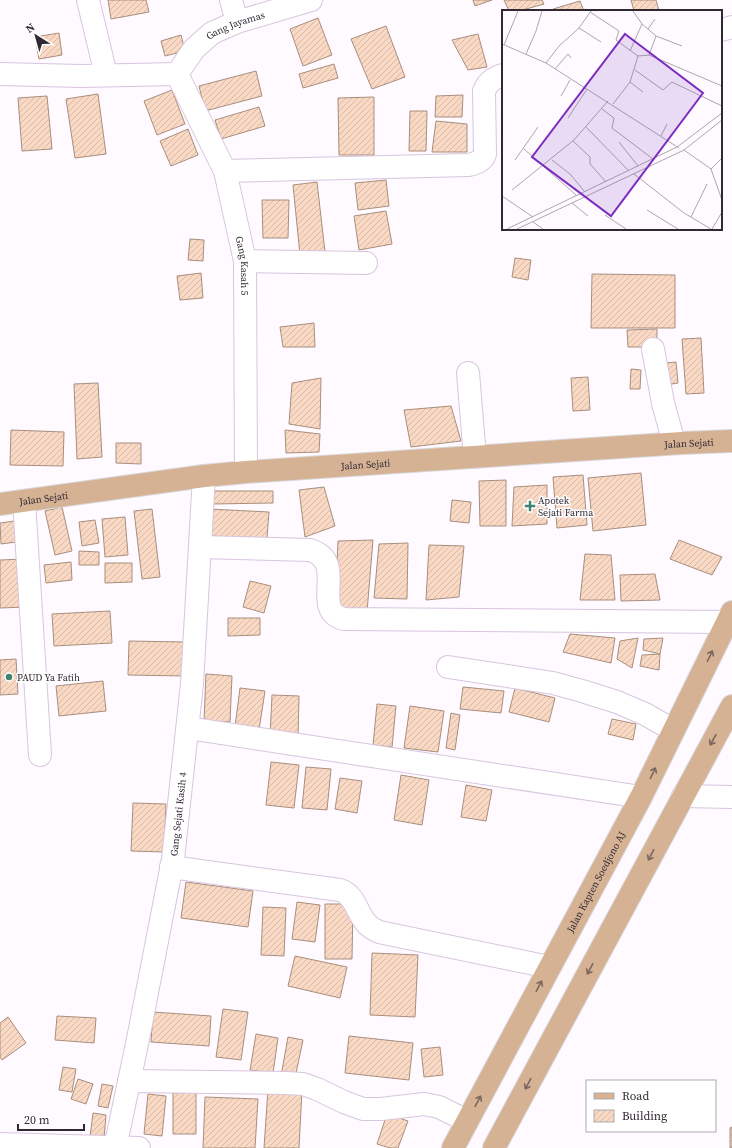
<svg xmlns="http://www.w3.org/2000/svg" width="732" height="1148" font-family="'Source Serif 4',serif">
	<defs>
		<pattern id="building-hatch" width="6" height="6" patternUnits="userSpaceOnUse"><rect width="6" height="6" fill="#fad9c4"/><path d="M-1 1l2-2M0 6l6-6M5 7l2-2" fill="none" stroke="#d7baa9"/></pattern>
	</defs>
	<rect width="100%" height="100%" fill="#fefaff"/>
	<!-- building -->
	<path fill="url(#building-hatch)" stroke="#a98e7d" d="M108 0H146L149 12 111 19Z
		M473 0H492L475 6Z
		M504 0H542L544 4 519 11H509Z
		M631 0H656L659 11H634Z
		M580 1 584 11H554L553 9Z
		M318 18 332 55 303 66 290 29Z
		M386 26 405 77 372 89 351 39Z
		M59 33 62 55 39 59 35 37Z
		M478 34 487 67 468 70 452 40Z
		M181 35 185 51 165 56 161 41Z
		M334 64 338 78 303 88 299 74Z
		M256 71 262 96 205 111 199 86Z
		M172 90 185 124 157 135 144 101Z
		M98 94 106 154 75 158 66 99Z
		M463 95 462 117H435L436 96Z
		M47 96 52 149 22 151 18 98Z
		M374 97V155H339L338 98Z
		M259 107 265 126 221 139 215 120Z
		M410 111H427L426 151H409Z
		M436 121 467 124V152H432Z
		M188 129 198 155 171 166 160 141Z
		M386 180 389 206 358 210 355 183Z
		M317 182 325 252 300 255 293 185Z
		M262 200H289L288 238H263Z
		M386 211 392 244 359 250 354 216Z
		M190 239 204 240 203 261 188 260Z
		M515 258 531 260 528 280 512 277Z
		M201 273 203 298 180 300 177 276Z
		M592 274 675 275V328H591Z
		M314 323 315 347H283L280 327Z
		M657 329V347H628L627 330Z
		M701 338 704 393 686 394 682 339Z
		M676 362 678 383 666 385 665 363Z
		M631 369 641 370 640 389H630Z
		M588 377 590 410 573 411 571 378Z
		M321 378 320 429 289 424 292 383Z
		M98 383 102 457 77 459 74 384Z
		M451 406 461 441 411 447 404 410Z
		M11 430 64 432 63 466 10 465Z
		M285 430 320 434 319 452 286 453Z
		M116 443H141V464L116 463Z
		M641 473 646 525 593 531 588 478Z
		M583 475 587 525 557 528 553 477Z
		M506 480V526H480L479 481Z
		M547 485V524L512 526 514 487Z
		M324 487 335 526 305 537 299 490Z
		M212 491H273V503L212 504Z
		M452 500 471 502 469 523 450 521Z
		M62 507 72 551 55 555 45 511Z
		M152 509 160 577 142 579 134 511Z
		M209 509 269 512 267 538 207 536Z
		M125 517 128 555 105 557 102 519Z
		M22 520 24 541 1 544 0 523Z
		M95 520 99 543 82 546 79 522Z
		M373 540 367 612 335 608 338 541Z
		M679 540 722 557 712 575 670 559Z
		M408 543 407 599 374 598 379 544Z
		M429 545 464 546 459 597 426 600Z
		M79 551 99 552V565H79Z
		M585 554 611 555 615 600H580Z
		M24 559 26 607 0 608V560Z
		M71 562 72 580 46 583 44 565Z
		M105 563H132V582L105 583Z
		M655 574 660 600 621 601 620 575Z
		M250 581 271 586 264 613 243 607Z
		M110 611 112 643 54 646 52 614Z
		M228 618H260V635L228 636Z
		M570 634 615 638 611 663 563 652Z
		M638 638 632 668 617 659 620 641Z
		M663 638 660 654 643 650 644 639Z
		M129 641 185 642 184 676 128 675Z
		M660 654 659 670 640 666 642 655Z
		M16 659 18 694 0 695V660Z
		M206 674 232 676 230 722 204 721Z
		M103 681 106 711 59 716 56 686Z
		M463 687 504 691 501 713 460 709Z
		M240 688 265 691 259 730 235 727Z
		M515 688 555 698 549 722 509 712Z
		M272 695 299 696 298 738 270 737Z
		M377 704 396 706 392 747 373 745Z
		M410 706 444 711 438 752 404 748Z
		M451 713 460 715 455 750 446 748Z
		M612 719 636 724 633 740 608 734Z
		M271 762 299 765 294 808 266 805Z
		M306 767 331 769 327 810 302 808Z
		M401 775 429 780 422 825 394 820Z
		M340 778 362 781 357 813 335 809Z
		M466 785 492 790 486 821 461 817Z
		M133 803 166 804 164 852 131 851Z
		M186 882 253 891 248 927 181 918Z
		M297 902 320 905 315 942 292 939Z
		M325 904H353L352 959H325Z
		M263 907 286 908 284 956 261 955Z
		M372 953 418 955 415 1017 370 1015Z
		M295 956 347 967 340 998 288 986Z
		M223 1009 248 1012 241 1060 216 1057Z
		M153 1012 211 1016 209 1046 151 1042Z
		M57 1016 96 1018 94 1043 55 1040Z
		M8 1017 26 1043 2 1060 0 1057V1023Z
		M256 1034 278 1038 273 1073 250 1070Z
		M349 1036 413 1043 409 1080 345 1073Z
		M288 1037 303 1040 295 1078 281 1076Z
		M440 1047 443 1075 424 1077 421 1049Z
		M63 1067 76 1069 72 1092 59 1090Z
		M78 1079 93 1084 86 1104 71 1099Z
		M102 1084 113 1086 108 1108 98 1106Z
		M268 1089 302 1090 299 1148H264Z
		M196 1092V1134H173V1093Z
		M148 1094 166 1096 162 1136 144 1134Z
		M205 1097 258 1099 255 1148H203Z
		M93 1113 106 1115 104 1139 90 1137Z
		M387 1114 408 1121 398 1148H390L377 1144Z
		M732 1127V1148H730V1128Z"/>
	<g fill="none" stroke-linecap="round" stroke-linejoin="round">
		<defs>
			<g id="minor">
				<path d="M88 0 106 75"/>
				<path d="M231 0 237 22"/>
				<path d="M721 30 732 27"/>
				<path d="M0 74 81 76 177 74"/>
				<path id="s1" d="M177 74 225 171 245 261 246 472"/>
				<path id="s2" d="M177 74 194 49 212 33 237 22 311 0"/>
				<path d="M225 171 469 165C476 163 483 161 485 154L484 91C488 82 493 78 503 75"/>
				<path d="M245 261 366 263"/>
				<path d="M653 349 663 403 674 443"/>
				<path d="M468 373 475 457"/>
				<path d="M24 501 40 755"/>
				<path d="M200 547 310 550C349 562 309 610 344 619L727 622"/>
				<path d="M448 667 553 683 582 691 617 702 645 714 673 730"/>
				<path d="M188 728 641 797"/>
				<path d="M683 796 732 797"/>
				<path d="M171 867 340 890C356 895 357 915 368 925 371 928 375 930 379 932L549 967"/>
				<path d="M129 1081 287 1083 303 1084 317 1089 344 1102 363 1109H381L424 1104 439 1107 467 1121"/>
				<path d="M0 1144 139 1148"/>
				<path id="s3" d="M115 1148 137 1044 173 859 192 684 204 476"/>
			</g>
			<g id="major">
				<path id="s4" d="M0 504 204 476 246 472 682 443 732 441"/>
				<path id="s5" d="M453 1148 641 797 732 612"/>
				<path d="M494 1148 732 706"/>
			</g>
		</defs>
		<!-- minor casing -->
		<use href="#minor" stroke="#d8c5df" stroke-width="24"/>
		<!-- major casing -->
		<use href="#major" stroke="#dad8da" stroke-width="24"/>
		<!-- minor -->
		<use href="#minor" stroke="#fff" stroke-width="22"/>
		<!-- major -->
		<use href="#major" stroke="#d6b294" stroke-width="22"/>
	</g>
	<!-- one-way arrows -->
	<defs><path id="oneway-shaft" d="M-6 0H5M1.5-3L5.5 0L1.5 3" fill="none" stroke-width="1.6" stroke-linecap="round" stroke-linejoin="round"/></defs>
	<g stroke="#7b675f">
		<use href="#oneway-shaft" transform="translate(710 656) rotate(-64)"/>
		<use href="#oneway-shaft" transform="translate(713 740) rotate(119)"/>
		<use href="#oneway-shaft" transform="translate(653 773) rotate(-64)"/>
		<use href="#oneway-shaft" transform="translate(651 855) rotate(118)"/>
		<use href="#oneway-shaft" transform="translate(590 969) rotate(118)"/>
		<use href="#oneway-shaft" transform="translate(539 986) rotate(-62)"/>
		<use href="#oneway-shaft" transform="translate(528 1084) rotate(118)"/>
		<use href="#oneway-shaft" transform="translate(478 1101) rotate(-62)"/>
	</g>
	<!-- markers -->
	<g fill="#418373" stroke="#fff" stroke-width="1.5">
		<path d="M528 500h4v4h4v4h-4v4h-4v-4h-4v-4h4z"/>
		<circle cx="9" cy="677" r="4"/>
	</g>
	<g text-anchor="middle" dominant-baseline="central" stroke-width="3" stroke-linejoin="round" paint-order="stroke">
		<!-- street labels -->
		<g font-size="10" fill="#302933" stroke="#fff">
			<text stroke="none"><textPath href="#s2" startOffset="79">Gang Jayamas</textPath></text>
			<text stroke="none"><textPath href="#s1" startOffset="205">Gang Kasah 5</textPath></text>
			<text stroke="none"><textPath href="#s4" startOffset="692">Jalan Sejati</textPath></text>
			<text stroke="none"><textPath href="#s4" startOffset="368">Jalan Sejati</textPath></text>
			<text stroke="none"><textPath href="#s4" startOffset="44">Jalan Sejati</textPath></text>
			<text stroke="none"><textPath href="#s3" startOffset="340">Gang Sejati Kasih 4</textPath></text>
			<text stroke="none"><textPath href="#s5" startOffset="302">Jalan Kapten Soedjono AJ</textPath></text>
		</g>
		<!-- poi labels -->
		<g font-size="10" fill="#302933" stroke="#fff" text-anchor="start">
			<text x="538" y="500">Apotek<tspan x="538" dy="12">Sejati Farma</tspan></text>
			<text x="17" y="677">PAUD Ya Fatih</text>
		</g>
	</g>
	<!-- overview -->
	<g transform="translate(502 10)">
		<rect width="220" height="220" fill="#fefaff"/>
		<path fill="none" stroke="#aca6ad" stroke-width="1" d="M131 1 140 14 154 26 180 36M88 2 117 21 114 30 136 46M77 18 99 32M146 19 153 9M0 34 44 53 177 138M2 35 16 1M128 41 140 14M24 44 34 21 40 1M147 45 154 26M136 46 147 45 220 76M44 53 57 36 77 18 89 1M53 59 66 44 69 48M133 60 161 80 170 72 220 96M128 72 141 82M59 86 68 70M111 94 128 72 136 46M100 99 112 108 110 118 151 149M66 108 85 79M84 117 127 161M159 126 165 114M71 131 88 147V154L104 172M117 132 136 156M22 139 74 185M182 140 209 159 220 190M13 150 36 117M50 150 68 164 83 182M209 159 220 148M132 164 182 203 209 219M10 180 72 130 106 91M0 186 31 207M70 193 86 206M145 200 176 219M103 205 124 219M189 207 205 174M31 212 41 219M5 219 175 137 220 103M15 219 182 140 220 110M210 219 220 202"/>
		<path fill="#7b2cbf" fill-opacity="0.15" stroke="#7b2cbf" stroke-width="2" d="M123 24 201 83 109 206 30 147Z"/>
		<rect width="220" height="220" fill="none" stroke="#302933" stroke-width="2"/>
	</g>
	<!-- legend -->
	<rect x="586" y="1080" width="130" height="52" fill="#ffffff" stroke="#aca9ad"/>
	<rect x="594" y="1093" width="20" height="6" fill="#d6b294" stroke="#aca9ad"/>
	<text x="622" y="1100" font-size="12" fill="#302933">Road</text>
	<rect x="594" y="1110" width="20" height="12" fill="url(#building-hatch)" stroke="#aca9ad"/>
	<text x="622" y="1120" font-size="12" fill="#302933">Building</text>
	<!-- north arrow -->
	<g transform="translate(36 36) rotate(323)" stroke="#ffffff" stroke-width="3" paint-order="stroke">
	<path d="M0-3L7 15L0 10L-7 15Z" fill="#302933"/>
	<text y="-6" font-size="11" font-weight="bold" text-anchor="middle" fill="#302933">N</text>
	</g>
	<!-- scale -->
	<path d="M18 1124v6h66v-6" fill="none" stroke="#302933" stroke-width="2"/>
	<text x="24" y="1124" font-size="12" fill="#302933" stroke="#ffffff" stroke-width="3" paint-order="stroke">20 m</text>
</svg>
